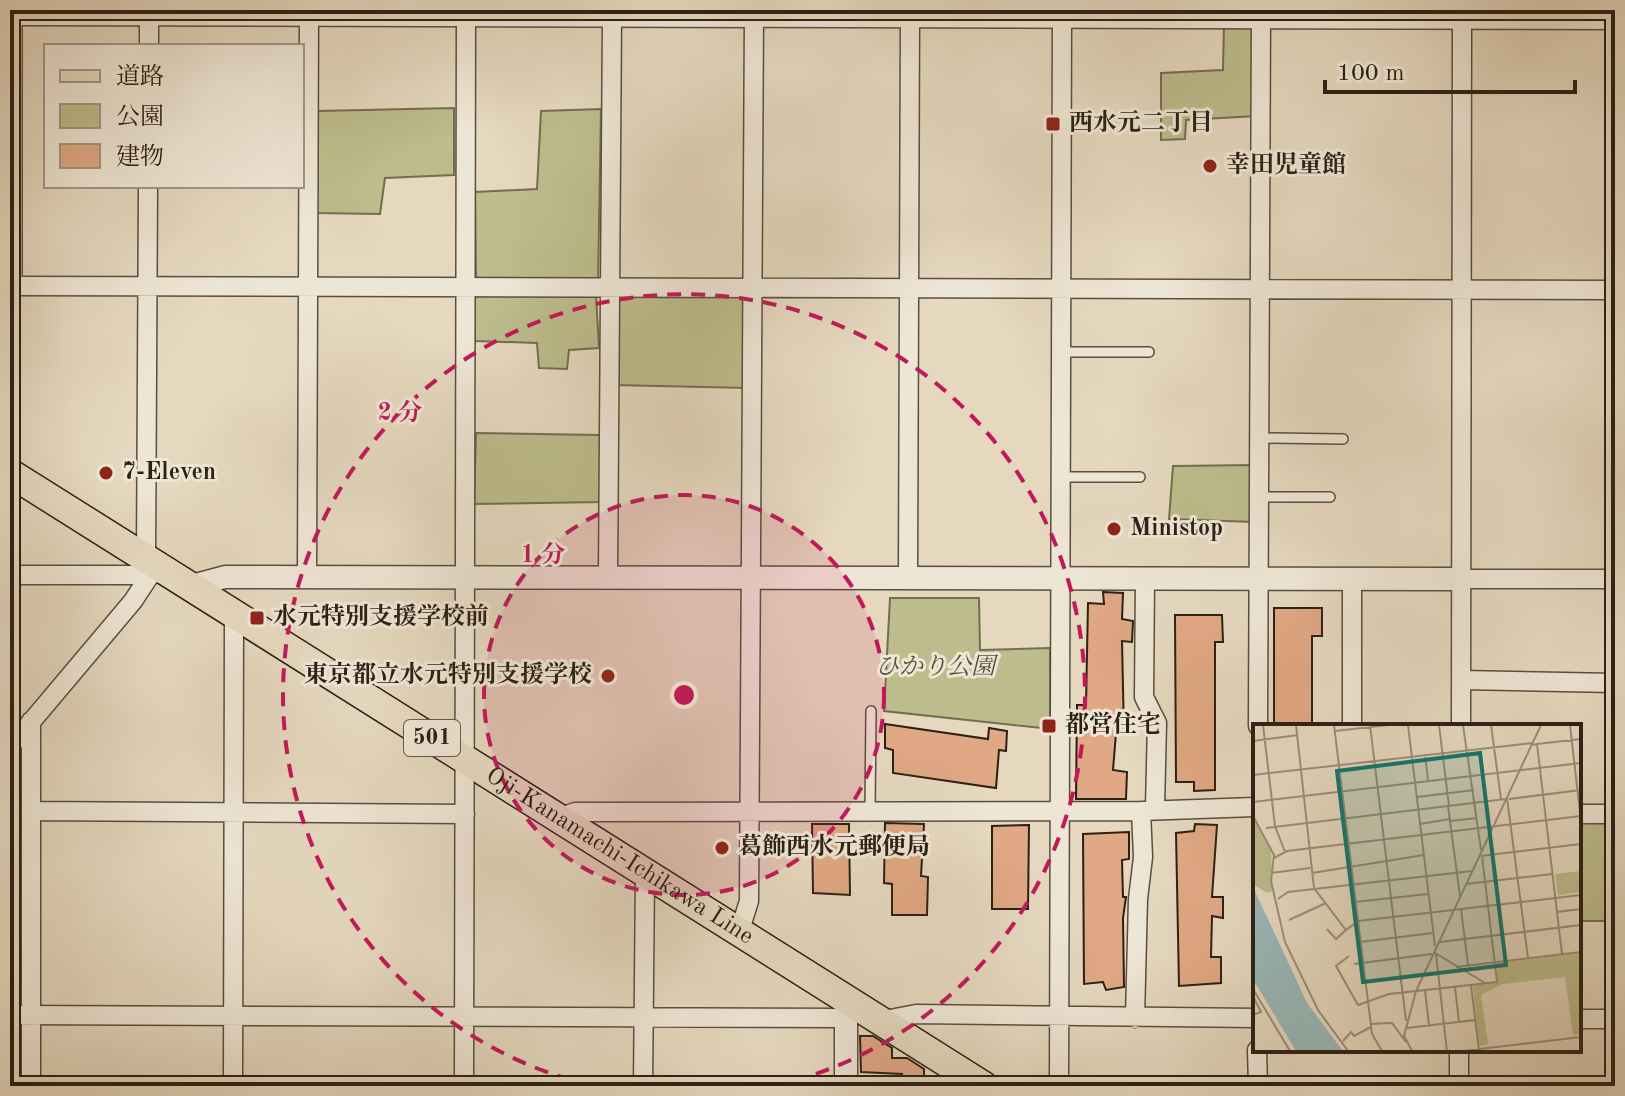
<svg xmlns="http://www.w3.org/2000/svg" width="1625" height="1096" font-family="'Old Standard TT','Noto Serif JP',serif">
	<rect width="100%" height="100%" fill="#e5d8bf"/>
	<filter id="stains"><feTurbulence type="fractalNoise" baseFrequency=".0025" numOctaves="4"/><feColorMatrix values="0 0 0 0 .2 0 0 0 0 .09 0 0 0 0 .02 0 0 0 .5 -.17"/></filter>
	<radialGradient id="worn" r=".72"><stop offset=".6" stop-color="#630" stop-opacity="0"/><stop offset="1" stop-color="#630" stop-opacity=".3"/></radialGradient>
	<!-- green -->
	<path fill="#bdbc8c" stroke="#746e50" stroke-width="2" d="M1224 22H1256V116L1186 120 1185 139 1161 140V73L1223 70Z
		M454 108V175L385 178 380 214 316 213 318 111Z
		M601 109 598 282 476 278 475 192 537 189 541 111Z
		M747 290V388L613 385 615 292Z
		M483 292 596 295 599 348 569 350 567 369 539 368 537 343 475 341 474 299Z
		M476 433 600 435V502L474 504Z
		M1253 465 1254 522 1169 519 1173 466Z
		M890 598H979L980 650 1050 648V729L884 711Z
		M1579 819 1615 820V921H1579Z
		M10 1023 23 1027V1086H10Z"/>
	<!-- building -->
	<path fill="#e0a884" stroke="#2c2015" stroke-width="2" d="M1103 592 1123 593 1122 619 1133 621 1132 642 1122 641 1124 733H1116L1113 770 1127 772 1126 799H1076L1077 705H1086L1088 603 1104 604Z
		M1274 608H1322V636H1312V726H1274Z
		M1175 615H1222L1223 642H1215V790L1194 791V782H1176Z
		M885 724 988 739 989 728 1007 731 1006 751 999 750 996 788 893 773V750L885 748Z
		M885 823 924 824 921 876 928 877 927 915H892V884L884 883Z
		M812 824H849L850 895 813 893Z
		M1195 824 1217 825 1212 897H1223V918L1212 916 1211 957H1221V983L1179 986 1176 833 1194 831Z
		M1029 825 1028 909H992V826Z
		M1129 832V859L1122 860 1123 897H1126L1123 918 1124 987 1106 990 1103 982 1084 984 1083 834Z
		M860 1036H873L892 1048V1058H907L924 1069V1082H902V1074L861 1072Z"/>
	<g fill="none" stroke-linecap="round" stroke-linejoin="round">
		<defs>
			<path id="service" d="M17 14V286
				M1060 352H1149
				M1260 438 1343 439
				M1060 477H1140
				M1260 497H1330
				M870 811 871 711"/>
			<path id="minor" d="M149 46V10
				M10 286 1615 290
				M146 558 148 186
				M10 575H152
				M307 576 309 14
				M608 577 612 15
				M908 578 910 10
				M1145 578 1144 697 1157 723 1155 808
				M1460 579H1615
				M1461 680 1615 683
				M1258 726 1261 10
				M1352 726V579
				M1461 726 1462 10
				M10 747 133 601 156 566
				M32 811 465 814
				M1579 814H1615
				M563 823 567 815 575 812 1141 811 1255 807
				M739 933 749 901 754 10
				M10 1015 846 1018
				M1135 1018 1138 899 1143 857 1141 811
				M1579 1019H1615
				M880 1021 916 1014 1255 1018
				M1257 1050 1258 1086
				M31 1086V721
				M233 1086 234 617
				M464 1086 466 10
				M643 1086 645 874
				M1059 1086 1062 10
				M1459 1086V1050"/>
			<path id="tertiary" d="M10 14 1615 18
				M188 587 225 577 1460 579
				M846 1086V1018L853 1004"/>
			<g id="primary">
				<path id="s1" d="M10 473 984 1086"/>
			</g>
		</defs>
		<!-- service casing -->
		<use href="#service" stroke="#5a4e40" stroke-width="12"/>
		<!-- minor casing -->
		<use href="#minor" stroke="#5a4e40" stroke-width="21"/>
		<!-- tertiary casing -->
		<use href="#tertiary" stroke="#5a4e40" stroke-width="25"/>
		<!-- primary casing -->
		<use href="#primary" stroke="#2c2015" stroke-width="31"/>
		<!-- service -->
		<use href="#service" stroke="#eee6d5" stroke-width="9"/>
		<!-- minor -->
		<use href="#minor" stroke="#eee6d5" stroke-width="18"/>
		<!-- tertiary -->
		<use href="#tertiary" stroke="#eee6d5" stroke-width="22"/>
		<!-- primary -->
		<use href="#primary" stroke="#e5d8bf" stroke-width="28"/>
	</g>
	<!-- distance rings -->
	<circle cx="684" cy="695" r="200" fill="#c2185b" fill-opacity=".12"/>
	<g fill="none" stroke="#c2185b" stroke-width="4" stroke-dasharray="14 10">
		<circle cx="684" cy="695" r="200"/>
		<path d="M594 1086A401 401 0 1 1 774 1086"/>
	</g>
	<!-- markers -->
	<g fill="#8f2418" stroke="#eee6d5" stroke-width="3">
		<rect x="1045" y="116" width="16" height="16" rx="4"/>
		<circle cx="1210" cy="166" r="8"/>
		<circle cx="106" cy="473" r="8"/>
		<circle cx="1114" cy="529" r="8"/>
		<rect x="249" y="610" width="16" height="16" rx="4"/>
		<circle cx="608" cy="676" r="8"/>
		<rect x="1041" y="718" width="16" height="16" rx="4"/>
		<circle cx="722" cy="848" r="8"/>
	</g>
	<g text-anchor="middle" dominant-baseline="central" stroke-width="6" stroke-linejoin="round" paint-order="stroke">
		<!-- shield labels -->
		<rect fill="#eee6d5" stroke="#665b4f" stroke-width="2" x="404" y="720" width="56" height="36" rx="6"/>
		<g font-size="22" font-weight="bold" fill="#2c2015">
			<text x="432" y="738">501</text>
		</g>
		<!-- poi labels -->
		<g font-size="24" font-weight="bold" fill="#2c2015" stroke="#eee6d5" text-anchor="start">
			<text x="1069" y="124">西水元二丁目</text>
			<text x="1226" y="166">幸田児童館</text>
			<text x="122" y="473">7-Eleven</text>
			<text x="1130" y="529">Ministop</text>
			<text x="273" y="618">水元特別支援学校前</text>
			<text x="592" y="676" text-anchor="end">東京都立水元特別支援学校</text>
			<text x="1065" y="726">都営住宅</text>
			<text x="738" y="848">葛飾西水元郵便局</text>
		</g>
		<!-- park labels -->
		<g font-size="24" font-style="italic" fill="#584f39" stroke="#eee6d5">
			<text x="935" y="668">ひかり公園</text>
		</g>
		<!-- street labels -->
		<g font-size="24" fill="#2c2015" stroke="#eee6d5">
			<text stroke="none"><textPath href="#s1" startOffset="720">Oji-Kanamachi-Ichikawa Line</textPath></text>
		</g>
	</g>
	<!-- overview -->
	<g transform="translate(1253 724)">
		<rect width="328" height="328" fill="#e5d8bf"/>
		<path d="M0 94 18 127 20 167 14 169 0 160ZM328 147V168L305 171 302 150ZM328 229V310L320 311 312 253 250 260 228 271 235 320 226 322 220 262 245 259 243 239Z" fill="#bdbc8c"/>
		<path d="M0 163 54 279 90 327H43L1 257Z" fill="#98b8b9"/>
		<path fill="none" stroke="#9b8e7b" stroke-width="2" d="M10 1 22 102 32 128M43 1 61 164 93 206 105 197 328 171M81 1 119 310 129 327M117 1 153 297M155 1 182 222M186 1 196 82M210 1 228 126M238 1 248 75M317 1 328 97M82 7 135 1M0 17 45 11M284 20 328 15M280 21 284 20 309 230M172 30 175 57M0 51 280 19M164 73 221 66M254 74 275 234M256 75 328 66M0 78 328 39M195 82 207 172M0 92 21 131 18 157 32 218 65 286 95 327M197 97 224 94M167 100 197 95M13 104 253 75M228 132 328 120M21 134 34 127 328 92M18 149 57 144M59 149 171 131M213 160 300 150M25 175 35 168 219 147M102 178 175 170M208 185 215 241M304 188 328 185M36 196 73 179M74 205 83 215 93 206M107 218 180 209M187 218 328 201M182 229 232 259M183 230 194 327M96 232 83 242 105 281 136 270 244 258 229 132M101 240 179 230M203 243 328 228M218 261 226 326M202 263 206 298M0 265 37 327M172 266 176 302M0 272 8 288 0 291M117 300 139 299 153 318M154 304 222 296M90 317 98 308 101 312 118 303M159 327 151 312 163 267 288 1M210 327 328 313"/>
		<path fill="#0f766e" fill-opacity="0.15" stroke="#0f766e" stroke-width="4" d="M227 29 253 241 110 258 84 47Z"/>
		<rect width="328" height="328" fill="none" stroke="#2c2015" stroke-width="4"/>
	</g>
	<circle cx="684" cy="695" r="12" fill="#c2185b" stroke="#eee6d5" stroke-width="4"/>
	<g font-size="24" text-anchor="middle" font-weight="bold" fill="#c2185b" stroke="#eee6d5" stroke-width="6" stroke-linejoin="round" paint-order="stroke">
		<text x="400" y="420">2 分</text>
		<text x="543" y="562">1 分</text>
	</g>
	<!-- margin -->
	<rect width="1625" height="1096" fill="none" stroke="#e5d8bf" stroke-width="40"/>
	<rect x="12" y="12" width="1601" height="1072" fill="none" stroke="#2c2015" stroke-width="4"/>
	<rect x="20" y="20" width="1585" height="1056" fill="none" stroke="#2c2015" stroke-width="2"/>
	<!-- legend -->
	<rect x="44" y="44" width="260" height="144" fill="#eee6d5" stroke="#a09788" stroke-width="2"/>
	<rect x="60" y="70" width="40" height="12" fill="#e5d8bf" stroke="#a09788" stroke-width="2"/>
	<text x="116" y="84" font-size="24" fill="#2c2015">道路</text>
	<rect x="60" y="104" width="40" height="24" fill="#bdbc8c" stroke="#a09788" stroke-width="2"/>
	<text x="116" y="124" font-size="24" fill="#2c2015">公園</text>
	<rect x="60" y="144" width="40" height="24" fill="#e0a884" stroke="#a09788" stroke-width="2"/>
	<text x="116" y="164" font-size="24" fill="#2c2015">建物</text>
	<!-- scale -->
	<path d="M1325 80v12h250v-12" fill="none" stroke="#2c2015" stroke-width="4"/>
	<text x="1337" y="80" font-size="24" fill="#2c2015" stroke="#eee6d5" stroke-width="6" paint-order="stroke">100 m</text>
	<rect width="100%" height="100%" filter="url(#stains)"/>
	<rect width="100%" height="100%" fill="url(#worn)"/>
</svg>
